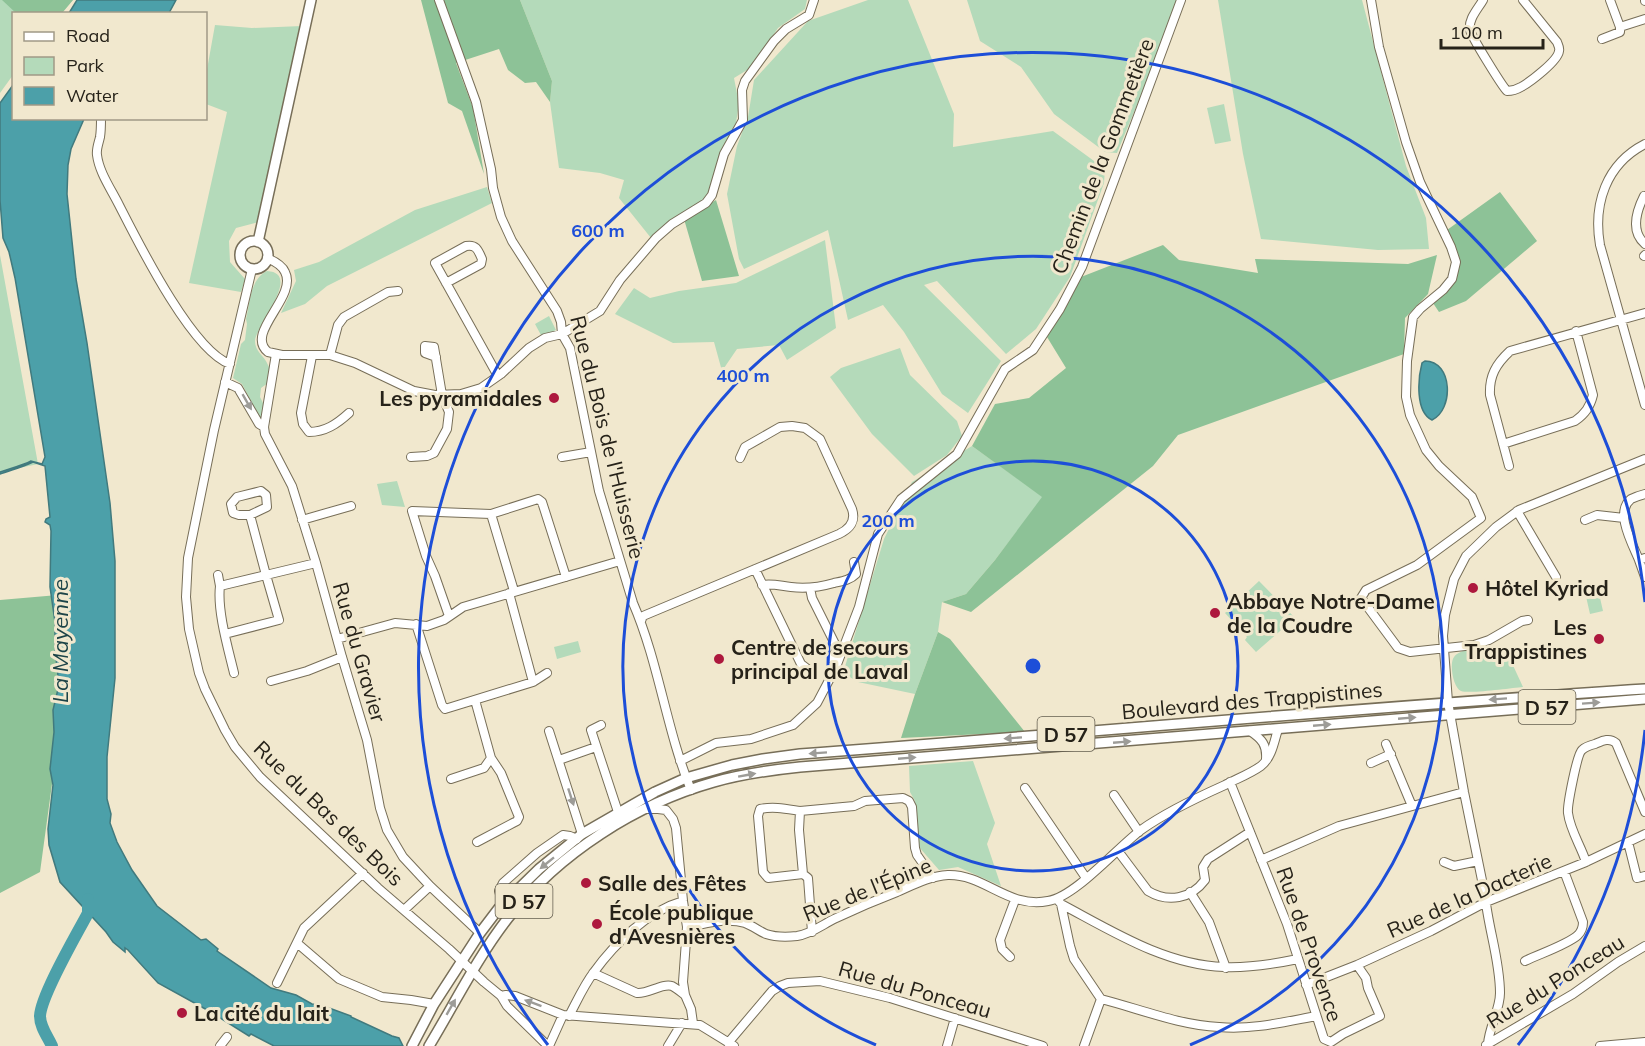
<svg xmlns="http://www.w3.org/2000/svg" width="1645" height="1046" font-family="Mulish,sans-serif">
	<rect width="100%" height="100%" fill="#f1e8ce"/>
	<!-- green -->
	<path fill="#b4daba" d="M0 0H73L62 13 14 14 13 75 0 93Z
		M520 0H807L805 9 778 28 752 67 734 78 739 104 735 129 721 150 706 199 651 238 619 198 624 180 600 173 559 168 550 102 552 81Z
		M868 0H908L954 114 953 147 1053 131 1105 169 1104 183 1070 277 1036 329 1006 354 937 281 924 285 1001 361 968 413 942 394 904 332 883 305 848 320 828 230 744 269 739 259 727 194 737 146 748 117 754 80 808 21Z
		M967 0H1177L1139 100 1117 153 1105 152 1054 114 1021 67 980 41Z
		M1218 0H1362L1406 166 1426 218 1429 249 1378 250 1261 239 1243 154Z
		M215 25 252 28 302 26 259 222 236 228 229 241 230 262 245 279 241 292 189 283 227 112 206 104V75Z
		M1224 104 1231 141 1215 144 1207 108Z
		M487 187 492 203 327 286 305 304 281 313 296 281 294 270 319 262 415 210Z
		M825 240 836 328 787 360 779 345 737 349 722 371 714 342 673 343 615 314 634 288 650 298 679 291 736 283Z
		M0 255 38 464 0 472Z
		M267 271C303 273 256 325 255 341 255 352 264 355 268 365 271 370 269 378 268 383L261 388 260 397 264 405 261 417H259L242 384 233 378 241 344 245 340 247 324 246 319C250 303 250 279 267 271Z
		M549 316 556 330 542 337 535 324Z
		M900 348 910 375 957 421 962 436 947 455 914 476 872 434 830 377 841 368Z
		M972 446 1043 497 995 560 966 594 942 602 938 632 915 694 858 682 843 673 884 539 912 482Z
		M397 481 405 507 382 505 377 484Z
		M1259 581 1295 618 1256 652 1245 640 1247 637 1225 613Z
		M1598 589 1603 611 1590 614 1585 592Z
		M578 641 581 652 557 659 554 647Z
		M1494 645 1504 646 1523 687C1511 688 1471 694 1461 691 1453 688 1449 663 1454 657 1460 649 1477 648 1485 646L1487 650 1495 648Z
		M973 761 995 823 987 844 1001 886 958 867 939 870 919 847 915 801 910 792 909 766Z"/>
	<!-- forest -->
	<path fill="#8dc297" d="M2 0H73L62 13 17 14Z
		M421 0H520L552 81 550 102 536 82 525 83 508 70 499 49 456 63 473 108 484 174 462 111 448 103Z
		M1500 192 1537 241 1466 301 1439 312 1433 303 1455 281 1459 262 1447 230Z
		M716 200 739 276 702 281 684 219Z
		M1163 245 1179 260 1258 273 1255 259 1408 264 1437 255 1428 294 1405 318 1404 354 1178 435 1153 466 971 612 942 602 966 594 995 560 1042 497 972 446 995 404 1029 398 1066 368 1047 337 1081 277Z
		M58 595 64 696 40 872 0 893V600Z
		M938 632 950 639 1025 732 901 738 915 694Z"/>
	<!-- water -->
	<path fill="#4ca0a9" stroke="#417a7e" stroke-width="1.5" d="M77 0H176L169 13H69Z
		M13 85 14 118 84 119 71 149 68 165 67 194 76 279 87 343 110 503 115 561V678L107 757V799L111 814 110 823 117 842 132 870 157 906 201 940 206 939 218 949 217 951 271 988 296 995 312 1004 321 1005 351 1016V1017L392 1036 399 1038 403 1046H274L251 1034 249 1036 209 1011 158 983 128 950 125 948V952L113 942 106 932 60 882 49 845 48 829 53 785 50 769 54 732 53 710 59 685 55 649V622L50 587 51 531 50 525 45 522 46 519 50 517 45 466 33 462C23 467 11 470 0 474V472C9 469 24 465 31 461L42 464 45 457 15 278 9 252 3 238 0 200V103Z
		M1425 361C1453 361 1454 410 1432 420 1415 412 1418 378 1422 363Z"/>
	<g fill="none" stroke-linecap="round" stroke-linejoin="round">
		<!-- river -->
		<path stroke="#4ca0a9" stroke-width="12" d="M52 1046C48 1037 40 1027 40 1016 41 995 77 934 88 913V899"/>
		<defs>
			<path id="minor" d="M439 0 476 102 491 169 493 188 501 217 512 241 557 311 561 322 562 334 570 348 599 491 633 603C659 663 666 729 691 790
				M1371 0 1379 47 1406 142 1420 182 1451 247 1456 262 1452 279 1443 290 1420 309 1413 317 1407 361 1406 397 1410 415 1426 450 1439 466 1472 497 1481 518 1417 565 1366 590 1361 598 1398 648 1410 652 1474 645 1489 640 1522 621 1528 620
				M1483 0C1478 9 1468 19 1470 30 1471 36 1502 86 1507 91 1512 91 1516 90 1521 87 1530 82 1558 61 1559 51 1560 48 1558 45 1557 42L1523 0
				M1610 0 1620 27 1645 19
				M1645 0V1
				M1602 39 1620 32V27
				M101 118C101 125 101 131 100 137 99 142 96 149 97 155 99 172 111 189 119 205 138 242 192 351 230 364
				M1645 144C1606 164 1593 204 1600 245L1645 405
				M1644 196C1637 210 1630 231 1645 244
				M1644 256 1645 255
				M267 258C274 261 282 265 285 272 298 297 244 333 268 352L282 355H330L355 363 414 391 435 395 461 394 481 388 501 374 529 348 545 338 562 334 600 311 620 280 656 238 672 224 706 203 712 195 724 154 743 120 742 90 745 81 774 41 786 29 809 15 814 0
				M252 269 214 430 188 558 186 597 189 629 199 673 205 689 225 730 235 747 260 777 378 888 449 949 484 982 501 996 507 1006 548 1046
				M446 283 481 264 482 259C478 250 476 244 466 246L435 263 498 376
				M276 354 264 427 265 434 292 486 316 563 342 657 367 740 380 808 387 830 403 857 430 886 480 933
				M330 355 338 325 344 317 388 292 398 291
				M312 356 301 413 303 424 309 432C325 432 337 424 349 413
				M225 382 238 388 259 424 264 427
				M1503 444 1575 421C1585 414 1590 407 1593 395L1576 331
				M411 457 427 456 434 453 447 429 449 412 442 395 434 347 425 346V353L436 357
				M562 457 591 452
				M1509 466 1490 395C1489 376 1496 364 1510 351L1645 313
				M1645 494C1641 495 1635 497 1631 499 1614 512 1633 545 1639 560L1645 558
				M1517 511 1556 577
				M491 514 514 591
				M302 520 351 506
				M1585 520 1597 515 1624 518
				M1639 560 1645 577
				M755 569 801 664 814 674
				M218 575 220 586
				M762 585C772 583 781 586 791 587 806 589 820 587 834 583 843 581 850 580 856 574L854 562
				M810 588 812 598 837 648 836 651 832 659
				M509 593 533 682
				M449 616 435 576 426 556 412 511 491 514 538 499 542 502 566 577
				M641 621 643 616 839 534C850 529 856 521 852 509L820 439 805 428 792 426 780 427 745 447 740 458
				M416 624 442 705 445 709 533 682 547 673
				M225 634 279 620 266 575 316 563
				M337 639 395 623 427 626 444 620 463 607 620 561
				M234 673C228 648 217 611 220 586L266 575 250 515 267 507 266 495 261 491 237 497 231 504 233 513 239 515H250
				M271 681 307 671 342 657
				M601 725 591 730 618 812
				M549 731 582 834
				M1250 731C1262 739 1267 745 1266 759
				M1386 744 1412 806
				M559 760 596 747
				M680 761 716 743 751 739 793 725 817 703 836 667 859 607 878 534 901 499 957 454 1005 369 1033 350 1060 309 1082 267 1181 0
				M1371 763 1391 754
				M451 779 484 768 491 758 475 700
				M1230 782 1287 924 1324 1039 1331 1042 1343 1034 1380 1016 1368 988 1366 978 1357 965
				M1025 788 1086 878
				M1114 795 1139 832
				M646 809H658L666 810 673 819 676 828 683 901 687 927 683 982 685 995 691 1009 693 1023
				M800 811C787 809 774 806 760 809L758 816 763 872 768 878 803 874
				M477 842 513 823 517 821 519 817 501 773 491 758
				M1628 842 1637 878 1645 876
				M1118 851 1148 891C1168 903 1191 899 1205 880L1203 867 1208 859 1250 832
				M1261 860 1339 826 1464 792
				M1444 862 1454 866 1478 861
				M1586 862C1581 846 1570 830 1568 813 1567 806 1577 754 1582 750 1585 747 1591 745 1595 744 1602 741 1609 737 1616 743L1645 812
				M1190 892 1209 922 1226 968
				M1057 899 1061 904C1112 931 1165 965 1224 967 1249 968 1274 964 1298 959
				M503 904 499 891 503 883 537 853 563 835 570 836 577 839
				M1061 904 1070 946 1074 959 1101 999 1084 1046
				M404 910 430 886
				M687 927C706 924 726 917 745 923 753 926 759 931 766 934 775 937 788 937 797 936 811 934 822 925 834 919 855 909 876 900 897 892 913 885 930 876 948 875 985 874 1008 909 1048 901 1075 897 1117 848 1141 830 1166 812 1196 798 1225 785 1236 779 1250 774 1261 766 1272 757 1274 742 1278 729
				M812 932 808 878 803 874 799 830 800 811 854 806 865 801 903 798 909 801 912 807 915 848 917 855 933 878
				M297 943 339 979 382 997 411 1000 434 1004
				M1010 957 1002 949 1000 940 1015 900
				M1525 961C1539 954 1567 945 1578 935 1582 931 1583 927 1583 922L1564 871
				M593 973 637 993C648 994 662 983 672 986 676 988 681 992 685 995
				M277 983 304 928 363 873
				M1306 985 1357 965 1431 931 1486 902 1586 862 1645 834
				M501 996 506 995 515 996 563 1015 700 1025 734 1046
				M1101 999C1140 1009 1179 1025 1219 1027 1252 1030 1284 1022 1316 1016
				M569 1016C577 1001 584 985 594 972 615 943 648 911 683 901
				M728 1043 772 991 780 986 788 983 820 981 890 998 1043 1046
				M1488 1044C1489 1027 1500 1010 1500 993 1500 960 1488 928 1485 895L1464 792 1448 702 1443 636 1445 615 1454 579 1466 556 1496 527 1519 510 1645 459
				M1486 1045 1573 994 1618 962 1645 946
				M220 1046 227 1037
				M549 1046 563 1015
				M668 1046 682 1023
				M947 1046 955 1018
				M1600 1046 1645 1042"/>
			<path id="major" d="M240 255a14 14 0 1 1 28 0a14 14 0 1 1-28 0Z
				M258 242 311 0
				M412 1046 434 1004 480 933 499 908 539 869 582 834 655 792 686 778 732 765 763 759 800 754C1082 733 1363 707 1645 689
				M429 1046C455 1003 477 958 508 918 559 853 636 804 714 782 742 774 771 770 800 767L1645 699"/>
		</defs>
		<!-- minor casing -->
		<use href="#minor" stroke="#776e58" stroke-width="10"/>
		<!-- major casing -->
		<use href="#major" stroke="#776e58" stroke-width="12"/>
		<!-- minor -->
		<use href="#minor" stroke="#fff" stroke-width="8"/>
		<!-- major -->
		<use href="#major" stroke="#fff" stroke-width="9"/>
	</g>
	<!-- one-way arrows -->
	<defs><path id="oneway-solid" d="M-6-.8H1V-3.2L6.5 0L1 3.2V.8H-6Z" transform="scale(1.5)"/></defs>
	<g fill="#9d9c98">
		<use href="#oneway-solid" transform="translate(247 402) rotate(60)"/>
		<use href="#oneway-solid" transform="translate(1498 699) rotate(176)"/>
		<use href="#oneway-solid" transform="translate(1591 703) rotate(-4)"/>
		<use href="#oneway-solid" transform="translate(1407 718) rotate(-5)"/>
		<use href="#oneway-solid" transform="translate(1322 725) rotate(-5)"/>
		<use href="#oneway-solid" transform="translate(1013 738) rotate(176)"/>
		<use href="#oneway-solid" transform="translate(1122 742) rotate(-5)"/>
		<use href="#oneway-solid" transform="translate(818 753) rotate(176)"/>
		<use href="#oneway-solid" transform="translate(907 758) rotate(-5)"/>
		<use href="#oneway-solid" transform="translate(747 775) rotate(-10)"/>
		<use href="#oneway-solid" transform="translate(571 797) rotate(72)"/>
		<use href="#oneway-solid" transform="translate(547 863) rotate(141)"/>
		<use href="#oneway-solid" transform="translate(533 1003) rotate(-160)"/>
		<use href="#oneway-solid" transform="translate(451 1007) rotate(-60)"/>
	</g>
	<!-- distance rings -->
	<g fill="none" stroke="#1d4ed8" stroke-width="3">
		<circle cx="1033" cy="666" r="205"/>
		<path d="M876 1045A410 410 0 1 1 1190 1045"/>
		<path d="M1645 730A615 615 0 0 1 1518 1045M548 1045A615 615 0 1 1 1645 602"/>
	</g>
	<!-- markers -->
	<g fill="#ad183d" stroke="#f1e8ce" stroke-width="2">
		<circle cx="554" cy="398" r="6"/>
		<circle cx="1473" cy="588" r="6"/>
		<circle cx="1215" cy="613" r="6"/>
		<circle cx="1599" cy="639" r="6"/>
		<circle cx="719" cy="659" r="6"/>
		<circle cx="586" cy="883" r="6"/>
		<circle cx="597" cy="924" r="6"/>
		<circle cx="182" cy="1013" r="6"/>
	</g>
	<g text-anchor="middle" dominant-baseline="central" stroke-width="6" stroke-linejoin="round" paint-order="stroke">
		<!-- shield labels -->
		<g fill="#f1e8ce" stroke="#635d4f" stroke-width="1.5">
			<rect x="1518.5" y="690" width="57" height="34" rx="4.5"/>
			<rect x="1037.5" y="717" width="57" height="34" rx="4.5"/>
			<rect x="495.5" y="884" width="57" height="34" rx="4.5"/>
		</g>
		<g font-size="20" font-weight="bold" fill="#262219">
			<text x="1547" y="707">D 57</text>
			<text x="1066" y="734">D 57</text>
			<text x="524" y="901">D 57</text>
		</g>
		<!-- street labels -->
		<g font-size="21" fill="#262219" stroke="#f1e8ce">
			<text transform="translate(1102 156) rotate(-69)">Chemin de la Gommetière</text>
			<text transform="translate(608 437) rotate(76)">Rue du Bois de l'Huisserie</text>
			<text transform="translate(360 652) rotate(74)">Rue du Gravier</text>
			<text transform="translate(1252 700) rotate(-5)">Boulevard des Trappistines</text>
			<text transform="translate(329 813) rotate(44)">Rue du Bas des Bois</text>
			<text transform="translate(867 889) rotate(-22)">Rue de l'Épine</text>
			<text transform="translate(1469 895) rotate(-24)">Rue de la Dacterie</text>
			<text transform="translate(1310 944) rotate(71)">Rue de Provence</text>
			<text transform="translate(1555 981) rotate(-32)">Rue du Ponceau</text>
			<text transform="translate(915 989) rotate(16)">Rue du Ponceau</text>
		</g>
		<!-- poi labels -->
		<g font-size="21" font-weight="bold" fill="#262219" stroke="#f1e8ce" text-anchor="start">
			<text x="542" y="398" text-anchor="end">Les pyramidales</text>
			<text x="1485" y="588">Hôtel Kyriad</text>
			<text x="1227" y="601">Abbaye Notre-Dame<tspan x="1227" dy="24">de la Coudre</tspan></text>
			<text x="1587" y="627" text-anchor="end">Les<tspan x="1587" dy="24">Trappistines</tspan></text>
			<text x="731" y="647">Centre de secours<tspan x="731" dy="24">principal de Laval</tspan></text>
			<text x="598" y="883">Salle des Fêtes</text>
			<text x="609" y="912">École publique<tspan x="609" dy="24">d'Avesnières</tspan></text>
			<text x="194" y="1013">La cité du lait</text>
		</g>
		<!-- water labels -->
		<g font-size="22" font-style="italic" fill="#1d4448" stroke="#f1e8ce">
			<text transform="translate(60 641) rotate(-90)">La Mayenne</text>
		</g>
	</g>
	<circle cx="1033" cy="666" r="9" fill="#1d4ed8" stroke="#f1e8ce" stroke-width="3"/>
	<g font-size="18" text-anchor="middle" font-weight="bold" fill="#1d4ed8" stroke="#f1e8ce" stroke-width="6" stroke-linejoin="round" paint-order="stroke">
		<text x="598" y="237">600 m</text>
		<text x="743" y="382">400 m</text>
		<text x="888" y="527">200 m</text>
	</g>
	<!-- legend -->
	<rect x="12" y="12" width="195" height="108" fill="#f1e8ce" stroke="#a09986" stroke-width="1.5"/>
	<rect x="24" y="32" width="30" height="9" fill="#ffffff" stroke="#a09986" stroke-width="1.5"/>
	<text x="66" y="42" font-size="18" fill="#262219">Road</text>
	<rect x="24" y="57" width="30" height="18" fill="#b4daba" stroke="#a09986" stroke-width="1.5"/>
	<text x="66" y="72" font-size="18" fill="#262219">Park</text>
	<rect x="24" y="87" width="30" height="18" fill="#4ca0a9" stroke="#a09986" stroke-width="1.5"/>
	<text x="66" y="102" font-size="18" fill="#262219">Water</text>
	<!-- scale -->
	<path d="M1441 39v9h102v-9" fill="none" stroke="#262219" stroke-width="3"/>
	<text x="1450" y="39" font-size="18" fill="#262219" stroke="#f1e8ce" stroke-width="4.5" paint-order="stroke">100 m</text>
</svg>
